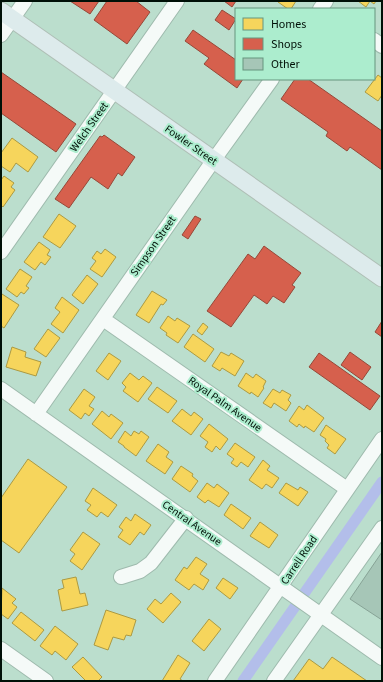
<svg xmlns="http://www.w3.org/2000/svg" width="383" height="682" font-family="'Source Sans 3',sans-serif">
	<rect width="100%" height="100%" fill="#bbdecd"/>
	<!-- homes -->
	<path fill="#f6d55c" stroke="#ac9a42" d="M279 1H296L291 9H288L278 2Z
		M358 1H376L374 4 370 1 366 7Z
		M378 75 382 78V95L378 101 365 92Z
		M12 138 38 157 28 172 16 163 10 172 1 166V153Z
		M4 176 14 183 11 187 15 190 3 207 1 205V180Z
		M59 214 76 226 60 248 43 237Z
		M39 242 50 250 47 255 51 257 45 265 41 262 35 270 24 262Z
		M105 249 116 257 102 277 90 269 96 261 92 258 97 251 101 254Z
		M20 269 32 277 26 286 29 288 24 294 21 292 17 297 6 289Z
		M87 275 98 284 83 304 72 295Z
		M152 291 167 300 163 305 161 304 149 323 136 315Z
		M2 294 19 305 4 328 1 326V296Z
		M62 297 79 310 63 333 51 324 60 312 55 308Z
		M168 316 175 321 177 318 190 326 178 343 166 335 167 333 160 328Z
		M203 323 208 327 202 335 197 331Z
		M48 329 60 338 46 357 34 349Z
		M193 334 214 349 205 362 184 347Z
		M12 347 26 352 25 357 41 362 36 376 6 367Z
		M221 352 229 356 231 353 244 361 235 376 222 368 220 371 212 366Z
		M109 353 121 361 108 380 96 371Z
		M130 373 139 380 143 376 152 383 138 402 123 391 126 387 122 383Z
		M246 373 253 378 256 374 266 381 263 387 264 388 258 397 251 392 250 394 238 386Z
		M157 387 177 401 168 413 148 399Z
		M84 389 95 397 89 406 94 409 89 416 85 413 81 419 69 410Z
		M273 389 280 393 282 390 291 395 288 400 291 403 286 411 274 403 271 408 263 403Z
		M307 405 324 418 314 432 305 426 304 428 299 424 297 427 289 421 299 406 304 410Z
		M182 409 191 416 194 412 203 419 191 435 172 421Z
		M102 411 109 417 111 414 123 423 111 439 92 424Z
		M209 424 228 439 220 450 216 446 212 452 205 447 208 442 200 436Z
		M326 425 346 439 335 454 327 448 329 445 325 441 326 439 320 435Z
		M125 431 131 436 134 431 139 434 141 431 149 437 136 456 124 447V446L118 442Z
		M235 443 255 457 248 467 241 462 237 467 231 463 234 459 227 454Z
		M158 444 169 452 166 457 173 462 165 474 146 461Z
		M28 459 67 487 19 553 1 540V498Z
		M263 460 270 466 267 470 279 478 272 488 266 484 262 489 249 480Z
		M181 466 193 474 192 476 198 481 190 492 172 479Z
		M207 483 214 488 217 484 229 493 219 507 208 500 205 503 197 497Z
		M286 483 298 490 300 487 308 492 298 506 279 493Z
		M93 488 117 505 108 517 101 512 97 517 87 510 91 505 85 501Z
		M231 504 251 518 243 529 224 515Z
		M135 514 151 525 144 535 140 532 130 545 118 537 123 530 119 527 126 517 131 521Z
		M260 522 278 535 269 548 250 536Z
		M83 532 100 544 82 570 70 561 75 554 70 550Z
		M196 557 207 564 200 574 209 580 203 590 194 584 189 590 175 580 184 567 187 569Z
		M76 577 80 594 85 593 88 605 62 611 58 590 64 588 62 580Z
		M223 578 238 588 230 599 216 588Z
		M2 588 16 599 12 603 17 607 8 619 1 614Z
		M171 593 181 602 163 623 147 609 155 599 161 604Z
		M106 610 136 620 131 636 126 635 124 640 113 637 108 650 94 645Z
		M21 612 44 630 35 641 12 623Z
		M209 619 221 629 204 651 192 641Z
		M55 626 78 644 66 660 55 651 52 655 40 646Z
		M178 655 190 663 180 679 183 681H162Z
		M83 657 102 677 98 681H86L72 667Z
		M332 657 367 681H293L309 659 323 669Z"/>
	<!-- shops -->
	<path fill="#d6604d" stroke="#964838" d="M70 1H99L90 14Z
		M107 1H136L150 12 127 44 94 20Z
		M224 1H236L232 7Z
		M222 10 236 19 229 30 215 20Z
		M193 30 236 60V79H243L237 88 204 64 209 58 185 41Z
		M1 72 76 124 56 152 1 113Z
		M295 79H308L382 131V170L350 147 347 151 326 136 328 132 281 99Z
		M104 135 135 157 122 176 118 173 108 189 91 177 69 208 55 199 100 136 102 137Z
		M195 216 201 219 188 239 182 235Z
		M264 246 301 273 292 285 295 287 284 303 273 296 267 304 254 295 231 327 207 311 248 254 255 259Z
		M382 321V337L375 332Z
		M350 352 371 367 362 380 341 365Z
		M319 353 380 396 370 410 309 367Z"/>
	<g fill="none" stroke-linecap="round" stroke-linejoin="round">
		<!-- canal -->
		<path stroke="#b3beea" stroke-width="11" d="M243 681 382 482"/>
	</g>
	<!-- building -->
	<path fill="#a6c6b7" stroke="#87a396" d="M382 552V620L350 599Z"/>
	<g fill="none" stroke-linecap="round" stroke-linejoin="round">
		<defs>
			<path id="minor" d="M320 9 326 1
				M1 35 25 1
				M374 40 382 46
				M1 252 177 1
				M103 319 347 489
				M1 389 382 658
				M36 414 213 161 272 79
				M121 577 140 571 151 563 186 518
				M1 649 46 681
				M215 681 382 439
				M274 681 382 528"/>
			<path id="major" d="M1 11 382 278"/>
		</defs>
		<!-- minor casing -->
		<use href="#minor" stroke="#9ebaad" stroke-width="16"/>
		<!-- major casing -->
		<use href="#major" stroke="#afbfb6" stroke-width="19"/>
		<!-- minor -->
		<use href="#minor" stroke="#f5faf8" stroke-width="14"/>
		<!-- major -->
		<use href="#major" stroke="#ddebec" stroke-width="17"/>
	</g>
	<g text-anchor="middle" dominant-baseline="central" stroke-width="4" stroke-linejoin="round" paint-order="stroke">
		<!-- street labels -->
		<g font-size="11" fill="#001007" stroke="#acedce">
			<text transform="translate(89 127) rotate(-55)">Welch Street</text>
			<text transform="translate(191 145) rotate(35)">Fowler Street</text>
			<text transform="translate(153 246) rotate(-55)">Simpson Street</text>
			<text transform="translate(225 404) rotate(35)">Royal Palm Avenue</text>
			<text transform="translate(192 523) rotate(35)">Central Avenue</text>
			<text transform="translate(299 560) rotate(-56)">Carrell Road</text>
		</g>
	</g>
	<!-- border -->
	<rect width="383" height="682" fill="none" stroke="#001007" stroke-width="4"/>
	<!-- legend -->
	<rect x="235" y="8" width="140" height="72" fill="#acedce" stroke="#67957e"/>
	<rect x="243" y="18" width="20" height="12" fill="#f6d55c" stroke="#67957e"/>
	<text x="271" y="28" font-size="12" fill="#001007">Homes</text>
	<rect x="243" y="38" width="20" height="12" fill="#d6604d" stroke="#67957e"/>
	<text x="271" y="48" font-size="12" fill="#001007">Shops</text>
	<rect x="243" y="58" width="20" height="12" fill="#a6c6b7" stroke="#67957e"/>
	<text x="271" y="68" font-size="12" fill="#001007">Other</text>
</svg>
